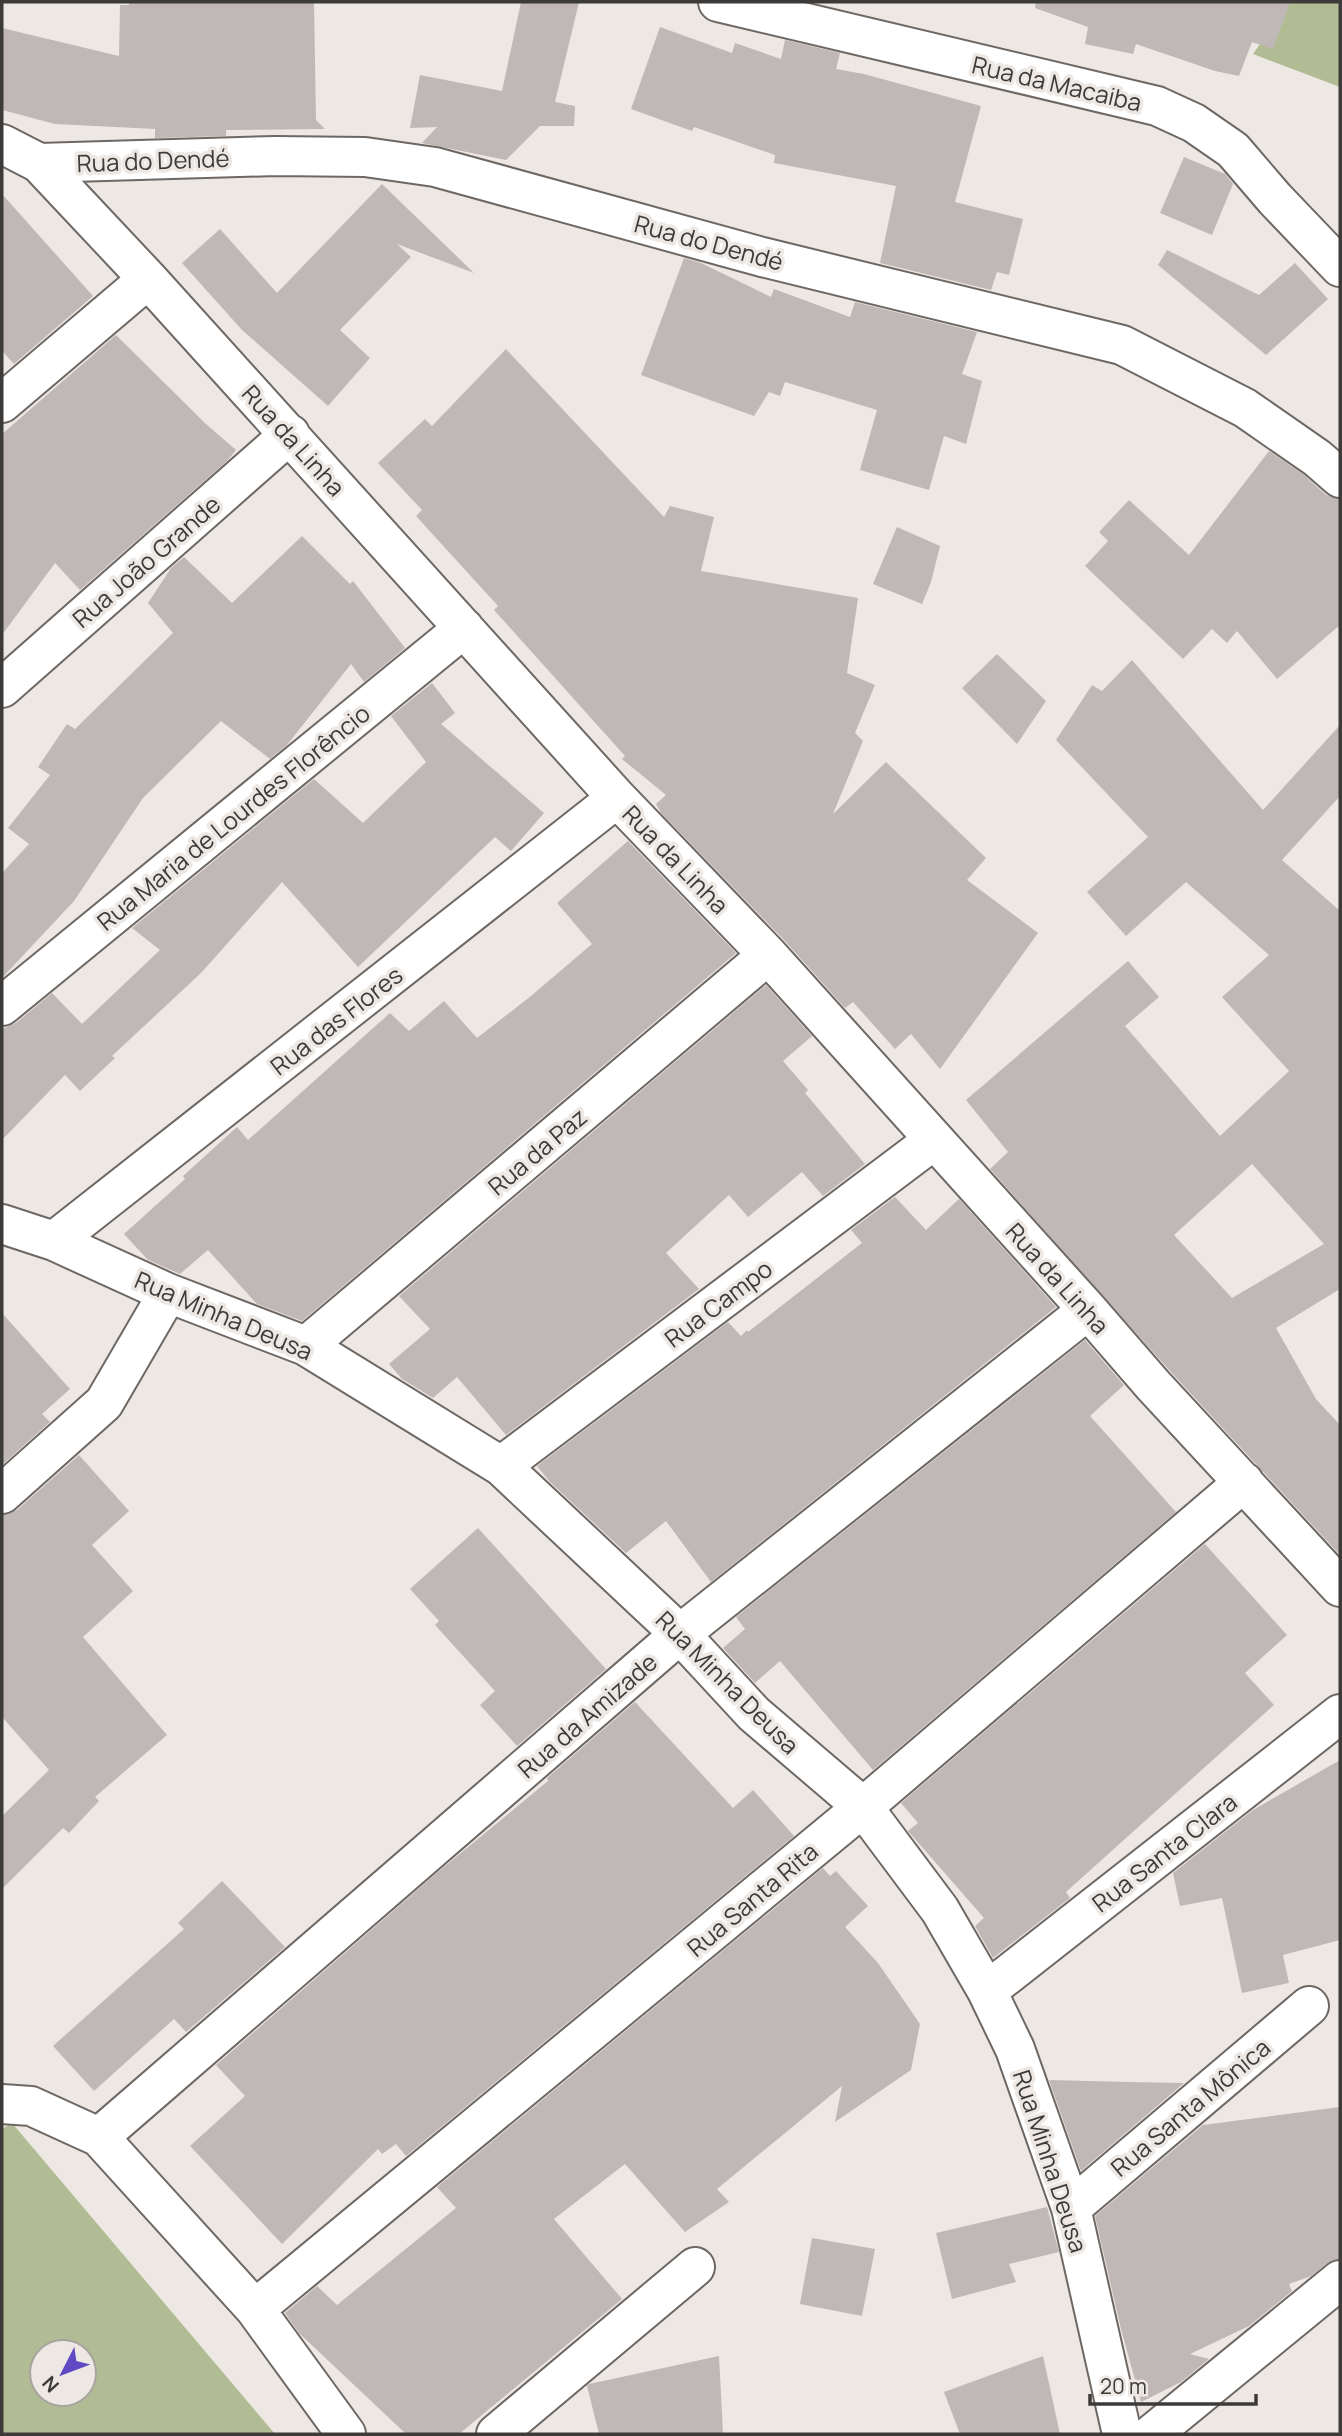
<svg xmlns="http://www.w3.org/2000/svg" width="1342" height="2436" font-family="Manrope,sans-serif">
	<rect width="100%" height="100%" fill="#ede8e3"/>
	<!-- green -->
	<path fill="#b2bc94" fill-rule="evenodd" d="M1290 2H1340V87L1253 54Z
		M12 2123 275 2434H2V2129ZM42 2352H84V2394H42Z"/>
	<!-- building -->
	<path fill="#c0b8b6" fill-rule="evenodd" d="M129 2H314L316 120 325 129 226 130V136L155 138V129L55 124 2 110V28L119 56 120 5H129Z
		M521 2H579L555 102 575 106 574 126H540L506 160 422 143 437 127 410 128 420 75 502 91Z
		M1036 2H1290L1273 49 1252 42 1239 76 1215 71 1136 44 1133 54 1085 44 1088 27 1035 8Z
		M660 27 732 53 735 43 781 59 785 40 840 53 836 69 864 74 981 106 955 202 1023 219 1009 275 997 272 991 290 880 263 896 186 774 163 775 155 694 127 692 131 631 109Z
		M1184 157 1225 174 1233 184 1212 235 1160 213Z
		M382 184 474 273 397 244 411 257 340 330 370 358 328 406 242 330 182 263 220 229 277 293Z
		M2 194 93 296 14 364 2 351Z
		M1167 250 1259 295 1295 263 1328 299 1266 355 1158 265Z
		M684 258 701 263 771 297 774 289 850 317 855 302 977 332 962 374 982 381 966 444 944 436 929 490 860 470 877 410 785 382 780 396 769 392 754 416 641 375Z
		M116 335 206 424 236 450 227 461 80 590 55 563 2 635V434Z
		M506 349 664 517 670 506 714 517 701 571 858 598 847 673 875 685 855 733 863 741 833 814 886 762 986 858 967 880 1038 933 940 1069 911 1034 895 1049 853 1002 845 1008 784 940 661 813 656 804 666 795 622 759 625 756 494 610 498 606 416 516 422 510 378 463 425 419 432 426Z
		M1269 451 1304 475 1326 495 1340 499V625L1277 679 1237 631 1227 643 1212 629 1183 659 1085 566 1108 541 1099 532 1129 500 1189 555Z
		M897 527 940 546 931 582 922 604 873 584Z
		M302 536 350 584 353 581 405 648 364 682 351 664 287 745 270 759 221 721 143 798 74 901 2 978V873L29 844 8 828 50 775 38 767 67 724 75 729 173 633 148 603 171 568 184 557 232 603Z
		M997 654 1046 701 1017 744 962 688Z
		M1132 660 1263 810 1340 725V796L1282 860 1340 911V1289L1276 1328 1316 1399 1340 1425V1555L1169 1370 990 1169 1008 1152 966 1100 1128 961 1159 997 1125 1026 1220 1136 1289 1071 1222 997 1269 955 1186 882 1126 936 1087 892 1148 837 1056 740 1092 685 1102 691ZM1252 1164 1324 1244 1232 1298 1174 1235Z
		M432 683 455 713 441 724 544 813 511 851 495 837 358 967 282 882 201 973 112 1056 115 1058 80 1091 65 1075 2 1140V1029L16 1023 52 993 82 1024 160 950 132 928 314 779 363 823 426 762 391 716Z
		M628 841 736 953 302 1321 257 1304 208 1250 180 1274 148 1260 124 1234 185 1179 183 1176 237 1127 248 1140 390 1013 409 1031 444 1001 477 1038 531 996 592 944 557 903Z
		M766 985 812 1036 783 1061 808 1090 805 1093 865 1164 823 1196 802 1172 748 1217 729 1195 666 1253 699 1289 506 1435 457 1377 433 1398 402 1379 389 1364 430 1329 399 1296Z
		M895 1197 926 1230 959 1199 1056 1307 711 1582 666 1521 626 1553 550 1482 537 1466 728 1322 741 1336 747 1330 748 1332 862 1243 851 1230Z
		M2 1313 70 1389 42 1414 50 1422 2 1465Z
		M1085 1340 1124 1385 1090 1416 1176 1512 873 1770 780 1661 755 1683 723 1648 745 1629 736 1617Z
		M79 1455 129 1511 92 1545 133 1591 83 1637 167 1735 95 1797 99 1801 69 1833 63 1828 2 1889V1816L49 1770 2 1717V1515L17 1510Z
		M478 1528 606 1669 517 1746 480 1705 495 1691 435 1625 439 1621 410 1589Z
		M1205 1544 1287 1635 1245 1673 1274 1705 1066 1892 1070 1898 993 1958 975 1926 984 1918 908 1831 918 1823 901 1803Z
		M635 1702 733 1808 753 1790 794 1836 406 2156 396 2144 382 2154 378 2149 282 2244 190 2146 245 2096 216 2065 439 1871 548 1781 547 1778Z
		M1340 1760V1940L1283 1955 1289 1983 1242 1993 1222 1898 1180 1906 1173 1873 1253 1810Z
		M823 1868 830 1876 836 1871 868 1906 845 1927 878 1963 920 2024 911 2070 835 2122 842 2086 717 2189 729 2202 685 2232 625 2164 554 2219 622 2299 459 2434H406L299 2333 285 2313 317 2286 337 2305 456 2208 437 2187Z
		M222 1881 285 1947 186 2032 174 2019 94 2091 53 2046 184 1929 178 1923Z
		M1049 2080 1128 2082 1184 2083 1081 2171Z
		M1340 2107V2259L1327 2263 1311 2276 1289 2284 1292 2291 1249 2326 1190 2354 1209 2359 1181 2382 1141 2402 1121 2329 1095 2216 1203 2125Z
		M1047 2207 1059 2252 1009 2264 1016 2282 952 2299 936 2233Z
		M812 2238 875 2249 862 2316 800 2304Z
		M719 2356 723 2434H599L587 2386 589 2384Z
		M1043 2356 1060 2434H960L944 2392Z"/>
	<g fill="none" stroke-linecap="round" stroke-linejoin="round">
		<defs>
			<path id="minor" d="M718 2 1157 106 1194 123 1233 150 1275 199 1340 267
				M2 144 39 163 148 279 617 798 768 955 1088 1310 1153 1385 1340 1587
				M39 163 275 156 365 157 435 167 762 257 1122 345 1245 408 1317 458 1340 478
				M2 403 148 279
				M2 688 290 434
				M2 1006 464 628
				M2 1224 54 1241 168 1293 306 1346 501 1466 680 1634 754 1714 863 1807 940 1910 987 1991 1015 2049 1071 2208 1122 2434
				M54 1241 617 798
				M306 1346 768 955
				M501 1466 934 1140
				M2 1494 104 1403 168 1293
				M987 1991 1340 1714
				M2 2104 31 2106 99 2137 255 2309 346 2434
				M99 2137 680 1634 1088 1310
				M1071 2208 1309 2006
				M255 2309 863 1807 1244 1482
				M496 2434 695 2267
				M1152 2434 1340 2280"/>
		</defs>
		<!-- minor casing -->
		<use href="#minor" stroke="#6d6864" stroke-width="42"/>
		<!-- minor -->
		<use href="#minor" stroke="#fff" stroke-width="38"/>
	</g>
	<g text-anchor="middle" dominant-baseline="central" stroke-width="7" stroke-linejoin="round" paint-order="stroke">
		<!-- street labels -->
		<g font-size="24" fill="#3d3b39" stroke="#ede8e3">
			<text transform="translate(1057 83) rotate(13)">Rua da Macaiba</text>
			<text transform="translate(153 160) rotate(-2)">Rua do Dendé</text>
			<text transform="translate(709 242) rotate(15)">Rua do Dendé</text>
			<text transform="translate(294 440) rotate(48)">Rua da Linha</text>
			<text transform="translate(146 561) rotate(-41)">Rua João Grande</text>
			<text transform="translate(233 817) rotate(-39)">Rua Maria de Lourdes Florêncio</text>
			<text transform="translate(676 859) rotate(46)">Rua da Linha</text>
			<text transform="translate(336 1020) rotate(-38)">Rua das Flores</text>
			<text transform="translate(537 1151) rotate(-40)">Rua da Paz</text>
			<text transform="translate(1058 1278) rotate(48)">Rua da Linha</text>
			<text transform="translate(718 1303) rotate(-37)">Rua Campo</text>
			<text transform="translate(224 1315) rotate(23)">Rua Minha Deusa</text>
			<text transform="translate(728 1682) rotate(45)">Rua Minha Deusa</text>
			<text transform="translate(587 1715) rotate(-41)">Rua da Amizade</text>
			<text transform="translate(1164 1852) rotate(-38)">Rua Santa Clara</text>
			<text transform="translate(752 1899) rotate(-40)">Rua Santa Rita</text>
			<text transform="translate(1190 2107) rotate(-40)">Rua Santa Mônica</text>
			<text transform="translate(1051 2161) rotate(72)">Rua Minha Deusa</text>
		</g>
	</g>
	<!-- border -->
	<rect width="1342" height="2436" fill="none" stroke="#3d3b39" stroke-width="7"/>
	<!-- north arrow -->
	<g transform="translate(63 2373) rotate(228)"><circle r="33" fill="#ede8e3" stroke="#a7a39f" stroke-width="2"/>
	<path d="M0-5L12 26L0 18L-12 26Z" fill="#5f4ac3"/>
	<text y="-10" font-size="19" font-weight="bold" text-anchor="middle" fill="#3d3b39">N</text>
	</g>
	<!-- scale -->
	<path d="M1090 2394v10h166v-10" fill="none" stroke="#3d3b39" stroke-width="3.5"/>
	<text x="1100" y="2394" font-size="21" fill="#3d3b39" stroke="#ede8e3" stroke-width="5" paint-order="stroke">20 m</text>
</svg>
